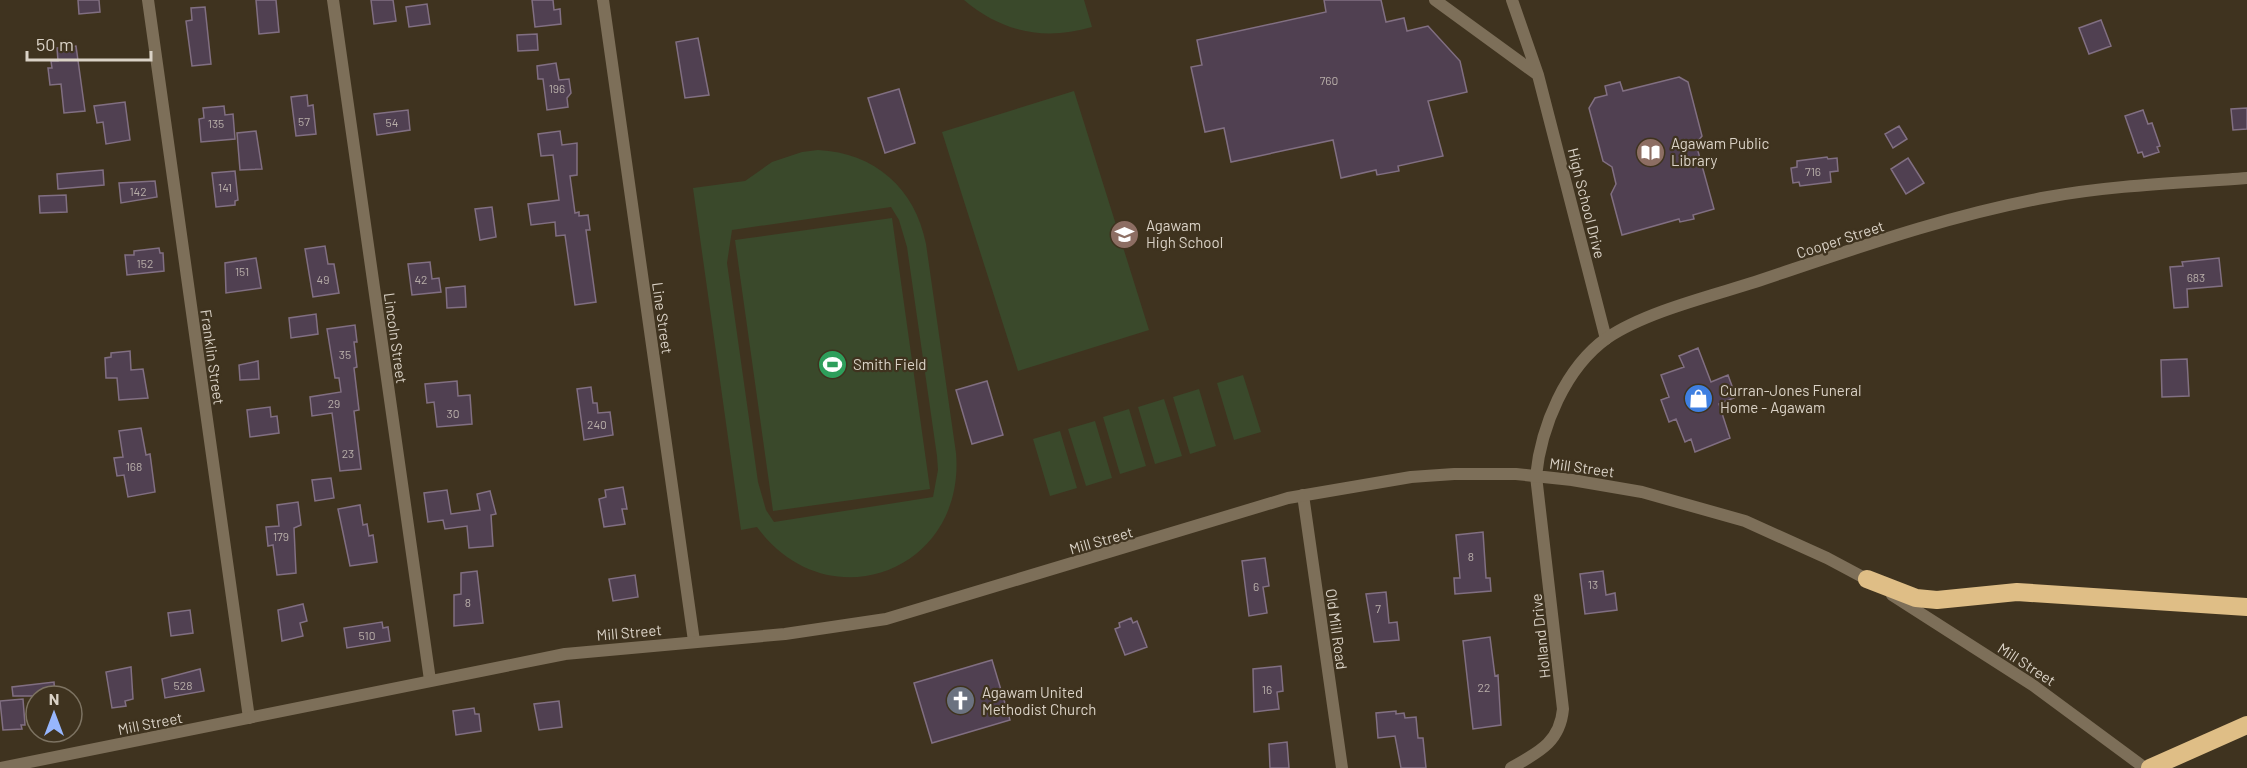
<svg xmlns="http://www.w3.org/2000/svg" width="2247" height="768" font-family="Barlow,sans-serif">
	<rect width="100%" height="100%" fill="#3f331f"/>
	<!-- green -->
	<path fill="#3a492b" fill-rule="evenodd" d="M964 0H1084L1092 27C1044 41 1002 32 964 0Z
		M1074 91 1149 330 1018 371 942 132Z
		M818 150C875 153 915 188 926 244L956 453C966 572 827 623 757 527L741 530 693 188 745 181 772 162 802 152ZM891 207 899 220 907 247 937 456 938 470 933 497 774 522 766 510 758 482 727 263 732 230Z
		M892 218 930 489 773 511 735 240Z
		M1243 375 1261 432 1234 440 1217 383Z
		M1199 389 1216 446 1190 454 1173 397Z
		M1164 399 1182 456 1155 464 1138 407Z
		M1129 409 1146 466 1120 474 1103 417Z
		M1095 421 1112 478 1086 486 1068 429Z
		M1060 431 1077 488 1050 496 1033 439Z"/>
	<!-- building -->
	<path fill="#504051" stroke="#816f82" stroke-width="1.5" d="M78 0H99L100 12 79 14Z
		M256 0H276L279 32 259 34Z
		M371 0H393L396 21 374 24Z
		M532 0H553L554 10 560 9 561 24 535 27Z
		M1324 0H1381L1386 22 1404 18 1407 31 1428 26 1460 61 1467 92 1428 101 1443 156 1398 166 1399 171 1377 175 1376 170 1341 178 1333 140 1231 162 1224 128 1205 132 1191 67 1202 65 1197 40 1326 12Z
		M427 4 430 24 409 27 406 7Z
		M205 7 211 64 192 66 186 21 192 20 191 8Z
		M2101 20 2111 46 2089 54 2079 28Z
		M537 34 538 50 518 51 517 35Z
		M698 38 709 95 685 98 676 42Z
		M76 46 85 111 64 113 61 84 50 85 48 68H52L51 61H58L57 48Z
		M556 63 559 80 569 79 571 93 567 98 568 107 547 110 543 79H538L537 66Z
		M1679 77 1688 82 1702 136 1696 144 1714 209 1693 215 1694 219 1680 222 1679 219 1622 235 1611 194 1616 184 1612 167 1603 161 1589 108 1595 98 1607 95 1605 86 1620 82 1623 91Z
		M899 89 915 143 885 153 868 98Z
		M307 95 308 106 313 105 316 134 296 136 291 97Z
		M125 102 130 140 106 144 103 122 97 123 94 106Z
		M224 106 225 115 233 114 235 139 201 142 199 119 204 118 203 108Z
		M2247 108V129L2233 130 2231 109Z
		M408 110 410 130 377 135 374 114Z
		M2143 110 2148 124 2152 123 2160 146 2157 147 2159 152 2144 157 2142 152 2138 153 2125 116Z
		M1899 126 1907 139 1893 148 1885 134Z
		M256 131 262 169 240 170 237 133Z
		M560 131 562 145 577 143V175L570 176 575 213 579 212V216L588 215 590 230H586L596 302 575 305 565 235 556 236 555 222 531 225 528 204 559 200 553 155 541 156 538 134Z
		M1827 157 1828 159 1837 158 1838 171 1830 172 1831 182 1800 186 1799 182 1793 183 1791 168 1797 167V161Z
		M1908 158 1924 183 1906 194 1891 169Z
		M103 170 104 185 58 189 57 174Z
		M235 171 238 200 235 201V205L216 207 212 173Z
		M155 181 157 197 121 203 119 183Z
		M66 195 67 212 40 213 39 196Z
		M492 207 496 237 480 240 475 209Z
		M325 246 328 264H334L339 293 313 297 305 249Z
		M159 248 160 253H163L164 271 127 275 125 255H134V251Z
		M256 258 261 288 226 293 225 263Z
		M2219 258 2222 286 2187 289 2188 307 2174 308 2170 267 2183 266 2182 262Z
		M430 262 432 279 439 278 441 292 412 295 408 264Z
		M465 286 466 307 447 308 446 288Z
		M316 314 318 334 291 338 289 318Z
		M355 325 357 342H354L357 367 354 368 359 410 354 411 361 469 340 471 332 413 312 416 310 397 341 392 339 378H335L327 329Z
		M1698 348 1711 382 1728 375 1736 397 1719 404 1730 438 1695 452 1691 439 1685 442 1676 419 1669 422 1661 400 1669 397 1661 375 1684 367 1679 356Z
		M130 351 131 370 143 369 148 398 119 400 117 378H106L105 358 111 357V353Z
		M2187 359 2189 396 2162 397 2161 360Z
		M258 361 259 379 240 380 239 365Z
		M457 381 458 396 470 395 472 424 437 427 434 402 427 403 425 384Z
		M987 381 1003 435 972 444 956 390Z
		M591 387 593 403H597L598 413 610 412 613 435 584 440 577 389Z
		M270 407 271 417 277 416 279 433 250 437 247 410Z
		M141 428 146 455 150 454 155 492 128 497 124 475 117 476 114 458 123 457 119 431Z
		M331 478 334 498 315 501 312 480Z
		M623 487 627 509H622L625 524 604 527 599 499 606 497 605 490Z
		M447 490 451 514 480 510 477 494 490 491 496 514 491 515 493 546 469 548 467 526 445 529 443 520 428 522 424 493Z
		M298 502 301 525 294 528 296 573 277 575 273 545 268 546 266 527 279 526 277 505Z
		M360 505 363 525 367 524 369 536 373 535 377 562 350 566 338 509Z
		M1483 532 1486 578H1490L1491 591 1455 594 1454 578H1460L1456 535Z
		M1265 558 1269 586 1263 587 1267 613 1249 616 1242 561Z
		M477 571 483 623 454 626V595L461 594V573Z
		M1603 571 1606 595 1615 593 1617 610 1585 614 1580 574Z
		M635 575 638 597 613 601 609 579Z
		M1386 592 1389 623 1397 622 1399 640 1374 642 1366 594Z
		M303 604 307 621 300 623 303 636 282 641 278 610Z
		M190 610 193 633 171 636 168 613Z
		M1131 618 1133 623 1137 621 1147 647 1125 655 1115 629 1120 627 1119 623Z
		M382 622 383 628 388 627 390 641 347 648 344 628Z
		M1490 637 1495 676 1498 675 1501 725 1473 729 1463 641Z
		M992 660 1010 720 932 743 914 683Z
		M1281 666 1283 691 1277 692 1279 709 1254 712 1253 669Z
		M131 667 133 699 125 701 126 706 112 708 106 672Z
		M200 669 204 691 165 698 162 679Z
		M54 682 55 696H13L12 687Z
		M23 699 25 725H21L22 729 3 730 0 701Z
		M559 701 562 727 539 730 534 704Z
		M474 708 475 714H479L481 731 456 735 453 711Z
		M1396 711V714L1404 713 1405 718 1416 717 1418 738H1423L1426 768H1401L1395 736 1378 738 1376 713Z
		M1287 742 1289 768H1270L1269 744Z"/>
	<g fill="none" stroke-linecap="round" stroke-linejoin="round">
		<!-- minor -->
		<path stroke="#7d6f59" stroke-width="12" d="M148 0 249 718
			M333 0 430 680
			M603 0 694 641
			M1435 0 1538 75
			M1512 0 1538 75 1606 339
			M1303 495 1342 768
			M1511 768C1539 752 1560 742 1563 709L1536 476"/>
		<!-- tertiary -->
		<path stroke="#7d6f59" stroke-width="12" d="M1536 476C1541 427 1565 368 1607 338 1645 312 1711 296 1755 282 1851 250 1948 215 2048 197 2113 185 2181 183 2247 178
			M1892 595 2034 686 2145 768
			M0 768 565 654 785 634 886 619 1288 498 1411 477 1454 474H1516L1572 480 1642 492 1745 521 1827 558 1872 582"/>
		<!-- motorway -->
		<path stroke="#dfbe86" stroke-width="18" d="M1867 579 1916 598 1937 600 2017 592 2247 607
			M2150 768 2247 725"/>
	</g>
	<!-- icons -->
	<defs>
		<symbol id="library-disc" viewBox="-11 -11 22 22"><circle r="9.5" fill="#8d6e63" stroke="#3f331f"/><path d="M-6-4Q-3-5.5-.7-3.5V5Q-3 3-6 4ZM6-4Q3-5.5 .7-3.5V5Q3 3 6 4Z" fill="#fff"/></symbol>
		<symbol id="school-disc" viewBox="-11 -11 22 22"><circle r="9.5" fill="#8d6e63" stroke="#3f331f"/><path d="M0-5L7-2L0 1L-7-2ZM-4 1L0 2.5L4 1V4Q0 6-4 4Z" fill="#fff"/></symbol>
		<symbol id="stadium-disc" viewBox="-11 -11 22 22"><circle r="9.5" fill="#2e9e5b" stroke="#3f331f"/><path d="M0-5a6.5 5 0 1 0 0 10a6.5 5 0 1 0 0-10ZM-3.5-1.8h7v3.6h-7Z" fill="#fff"/></symbol>
		<symbol id="shop-disc" viewBox="-11 -11 22 22"><circle r="9.5" fill="#3f7fe0" stroke="#3f331f"/><path d="M-5-2.5h2.3a2.7 3.5 0 0 1 5.4 0H5L5.5 6h-11ZM-1.5-2.5h3a1.5 2.3 0 0 0-3 0Z" fill="#fff"/></symbol>
		<symbol id="church-disc" viewBox="-11 -11 22 22"><circle r="9.5" fill="#6b7280" stroke="#3f331f"/><path d="M-1.2-6h2.4v3.5h3.3v2.4h-3.3V6h-2.4V-.1h-3.3v-2.4h3.3Z" fill="#fff"/></symbol>
	</defs>
	<g fill-rule="evenodd">
		<use href="#library-disc" x="1634" y="136" width="33" height="33"/>
		<use href="#school-disc" x="1108" y="218" width="33" height="33"/>
		<use href="#stadium-disc" x="816" y="348" width="33" height="33"/>
		<use href="#shop-disc" x="1682" y="382" width="33" height="33"/>
		<use href="#church-disc" x="944" y="684" width="33" height="33"/>
	</g>
	<g text-anchor="middle" dominant-baseline="central" stroke-width="4.5" stroke-linejoin="round" paint-order="stroke">
		<!-- number labels -->
		<g font-size="12" fill="#b8aea9">
			<text x="1329" y="80">760</text>
			<text x="557" y="88">196</text>
			<text x="304" y="121">57</text>
			<text x="392" y="122">54</text>
			<text x="216" y="123">135</text>
			<text x="1813" y="171">716</text>
			<text x="225" y="187">141</text>
			<text x="138" y="191">142</text>
			<text x="145" y="263">152</text>
			<text x="242" y="271">151</text>
			<text x="2196" y="277">683</text>
			<text x="323" y="279">49</text>
			<text x="421" y="279">42</text>
			<text x="345" y="354">35</text>
			<text x="334" y="403">29</text>
			<text x="453" y="413">30</text>
			<text x="597" y="424">240</text>
			<text x="348" y="453">23</text>
			<text x="134" y="466">168</text>
			<text x="281" y="536">179</text>
			<text x="1471" y="556">8</text>
			<text x="1593" y="584">13</text>
			<text x="1256" y="586">6</text>
			<text x="468" y="602">8</text>
			<text x="1378" y="608">7</text>
			<text x="367" y="635">510</text>
			<text x="183" y="685">528</text>
			<text x="1484" y="687">22</text>
			<text x="1267" y="689">16</text>
		</g>
		<!-- poi labels -->
		<g font-size="15" fill="#dad2c6" stroke="#3f331f" text-anchor="start">
			<text x="1671" y="143">Agawam Public<tspan x="1671" dy="17">Library</tspan></text>
			<text x="1146" y="225">Agawam<tspan x="1146" dy="17">High School</tspan></text>
			<text x="853" y="364">Smith Field</text>
			<text x="1720" y="390">Curran-Jones Funeral<tspan x="1720" dy="17">Home - Agawam</tspan></text>
			<text x="982" y="692">Agawam United<tspan x="982" dy="17">Methodist Church</tspan></text>
		</g>
		<!-- street labels -->
		<g font-size="15" fill="#dad2c6" stroke="#3f331f">
			<text transform="translate(1587 203) rotate(76)">High School Drive</text>
			<text transform="translate(1840 239) rotate(-18)">Cooper Street</text>
			<text transform="translate(663 318) rotate(82)">Line Street</text>
			<text transform="translate(396 338) rotate(82)">Lincoln Street</text>
			<text transform="translate(213 357) rotate(82)">Franklin Street</text>
			<text transform="translate(1582 467) rotate(8)">Mill Street</text>
			<text transform="translate(1101 540) rotate(-16)">Mill Street</text>
			<text transform="translate(1337 629) rotate(82)">Old Mill Road</text>
			<text transform="translate(629 632) rotate(-5)">Mill Street</text>
			<text transform="translate(1540 636) rotate(-96)">Holland Drive</text>
			<text transform="translate(2027 664) rotate(33)">Mill Street</text>
			<text transform="translate(150 723) rotate(-11)">Mill Street</text>
		</g>
	</g>
	<!-- north arrow -->
	<g transform="translate(54 714)"><circle r="28" fill="#3f331f" stroke="#7d7362" stroke-width="1.5"/>
	<path d="M0-4.5L10 22L0 15L-10 22Z" fill="#97b6fd"/>
	<text y="-9" font-size="16" font-weight="bold" text-anchor="middle" fill="#dad2c6">N</text>
	</g>
	<!-- scale -->
	<path d="M27 51v9h124v-9" fill="none" stroke="#dad2c6" stroke-width="3"/>
	<text x="36" y="51" font-size="18" fill="#dad2c6" stroke="#3f331f" stroke-width="4.5" paint-order="stroke">50 m</text>
</svg>
